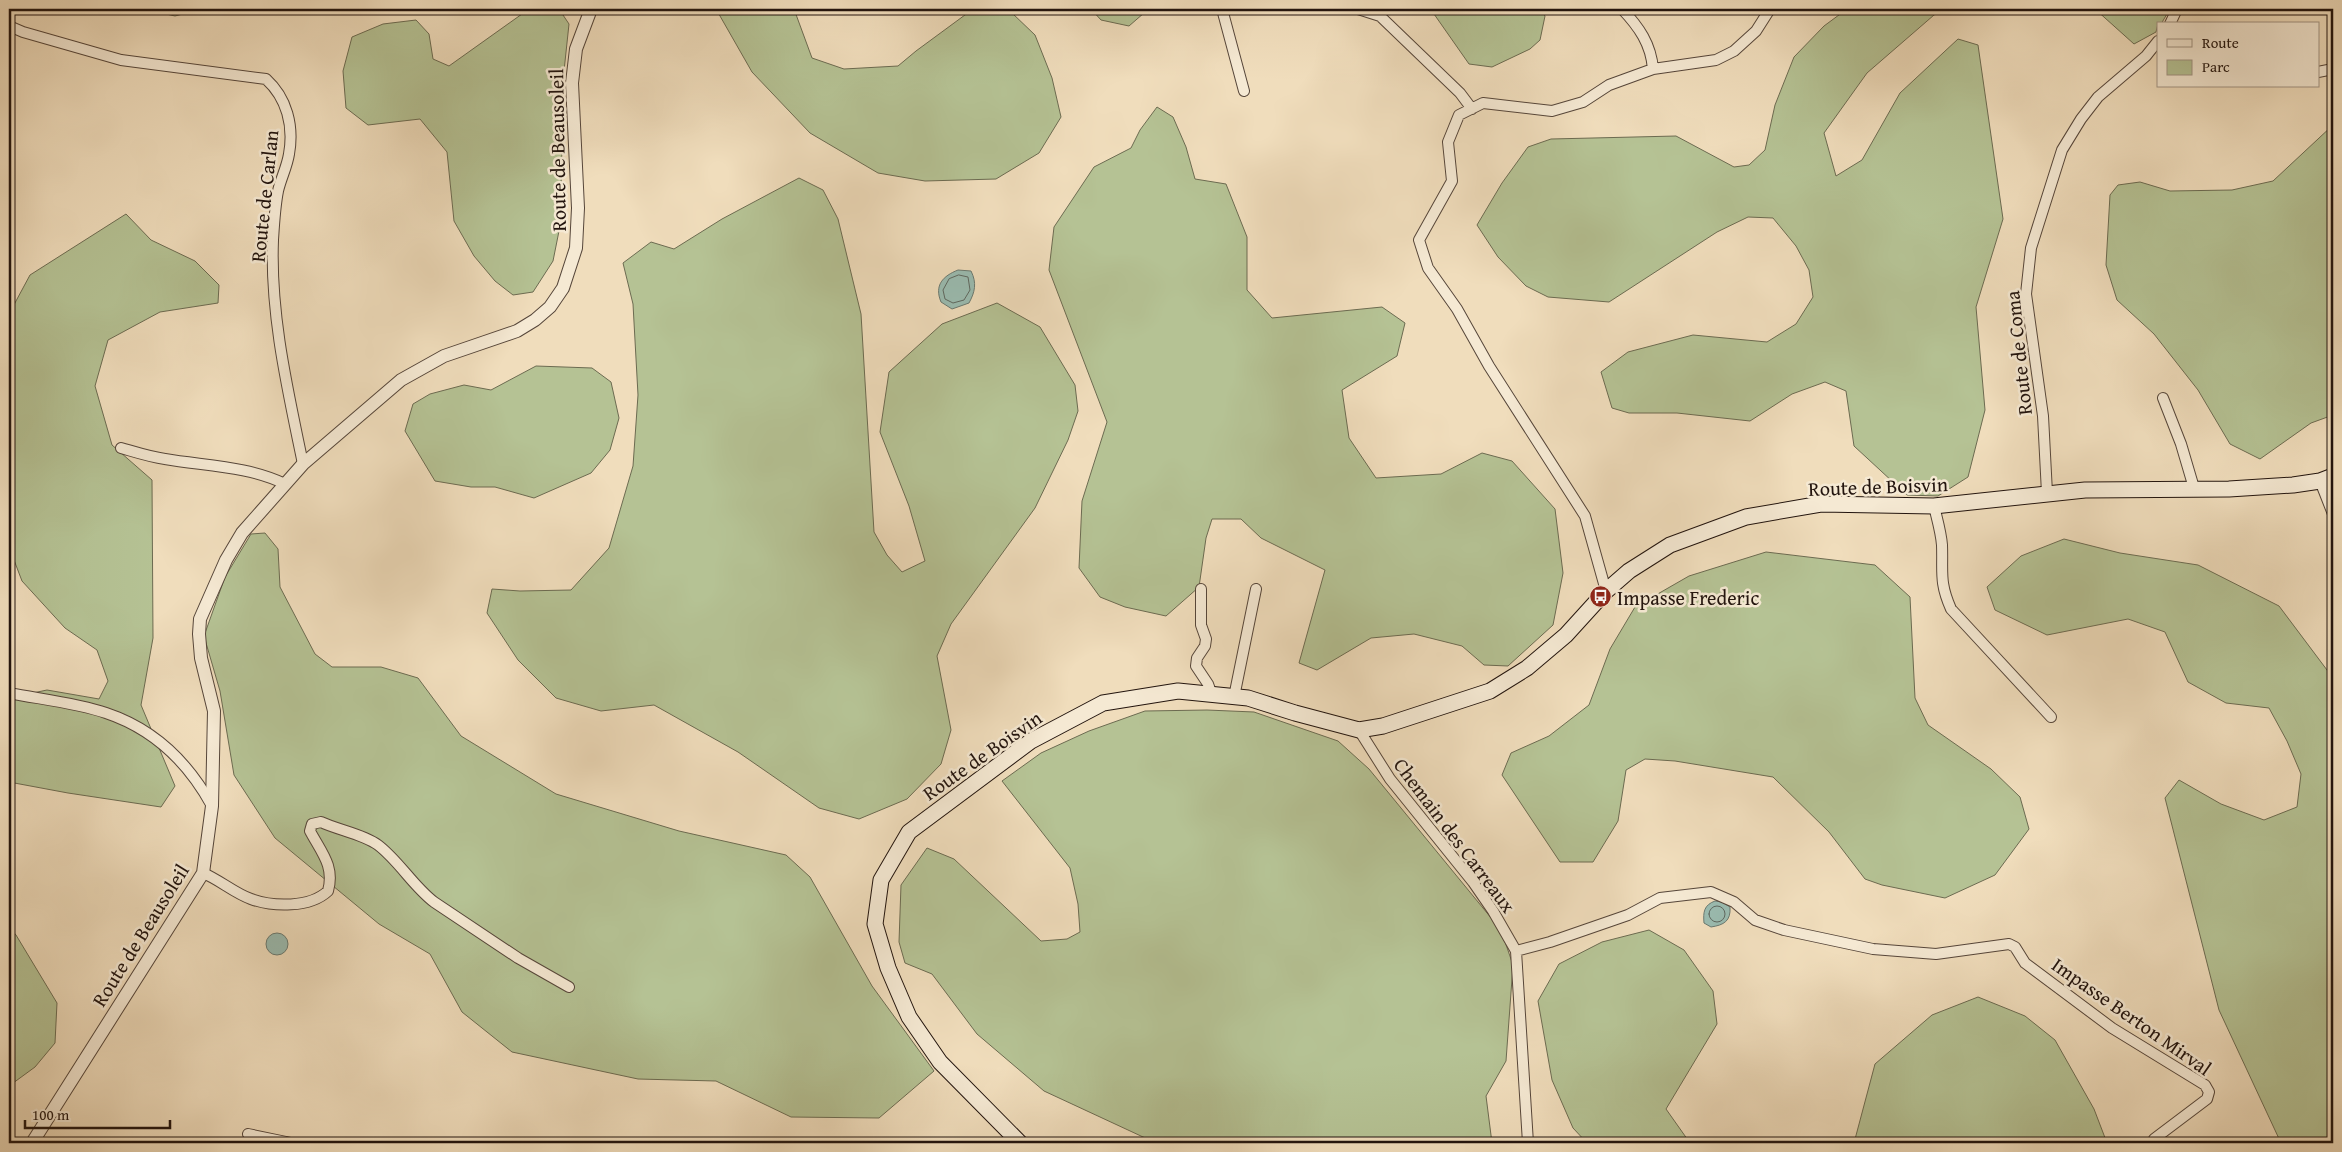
<svg xmlns="http://www.w3.org/2000/svg" width="2342" height="1152" font-family="'Gentium Book Plus',serif">
	<rect width="100%" height="100%" fill="#f0ddbc"/>
	<filter id="stains"><feTurbulence type="fractalNoise" baseFrequency=".004" numOctaves="4"/><feColorMatrix values="0 0 0 0 .2 0 0 0 0 .09 0 0 0 0 .02 0 0 0 .5 -.17"/></filter>
	<radialGradient id="worn" r=".72"><stop offset=".6" stop-color="#630" stop-opacity="0"/><stop offset="1" stop-color="#630" stop-opacity=".3"/></radialGradient>
	<!-- green -->
	<path fill="#b5c294" stroke="#6c6b51" d="M144 9H202L175 16Z
		M529 9H559L569 24 564 71 560 226 553 261 533 292 513 295 495 281 474 256 454 221 447 152 420 119 368 125 346 108 343 71 352 37 383 24 416 20 429 34 433 59 449 66Z
		M716 9H794L812 58 844 69 898 66 916 51 969 12 1012 13 1035 35 1052 78 1061 117 1039 153 996 179 925 181 878 173 810 133 752 72Z
		M1091 9H1144V13L1129 26 1101 20Z
		M1436 9H1541L1545 16 1540 40 1530 49 1492 67 1469 64 1434 14Z
		M1847 9H1945L1934 15 1867 73 1824 133 1836 176 1862 160 1900 93 1958 39 1978 45 2003 219 1976 307 1985 410 1968 477 1938 496 1907 495 1854 446 1846 391 1825 382 1792 394 1750 421 1677 413H1629L1612 408 1601 372 1628 352 1693 335 1767 342 1796 324 1813 297 1809 270 1796 246 1773 218 1748 217 1717 232 1609 302 1548 297 1526 286 1498 257 1477 225 1502 183 1528 147 1551 139 1676 136 1734 167 1749 165 1765 150 1775 105 1794 57 1824 26Z
		M2095 9H2170L2161 24H2158L2156 32 2134 44Z
		M1157 107 1173 117 1186 147 1195 179 1226 184 1247 237V290L1272 318 1382 307 1405 323 1397 356 1342 390 1349 438 1376 478 1441 474 1482 453 1512 461 1555 509 1563 573 1553 625 1508 666 1484 665 1462 646 1414 634 1371 638 1317 670 1299 663 1325 570 1261 538 1241 519H1212L1206 538 1199 587 1166 616 1125 607 1100 597 1079 568 1082 501 1107 422 1049 270 1054 227 1094 167 1131 148 1140 130Z
		M2333 125V415L2311 423 2260 459 2230 444 2198 390 2154 334 2117 300 2106 265 2110 195 2118 185 2140 182 2170 191 2232 190 2273 181Z
		M799 178 823 190 838 219 861 314 874 532 887 555 902 572 925 561 909 506 880 432 889 372 942 324 997 303 1040 327 1075 385 1078 411 1068 440 1035 508 951 624 937 656 951 730 941 764 907 799 859 819 819 808 738 752 654 705 601 711 556 698 518 660 487 613 492 589 520 591 571 590 609 548 633 466 638 395 633 304 623 263 651 242 674 249 722 219Z
		M126 214 151 240 195 261 219 285 218 303 160 312 108 340 95 386 112 445 152 480 153 638 141 705 175 786 161 807 68 793 9 782V698L47 690 99 699 108 681 97 650 65 628 22 581 9 547V314L30 275Z
		M536 366 592 368 611 382 619 418 610 450 591 473 534 498 495 487H471L435 481 405 431 413 404 430 394 464 385 491 390Z
		M265 533 278 549 280 587 315 654 332 667H381L418 678 461 736 556 794 679 831 786 855 810 877 872 986 934 1071 879 1118 791 1117 716 1081 638 1079 512 1052 462 1012 430 954 379 924 275 838 234 775 220 691 204 636 225 577 251 534Z
		M2064 539 2120 553 2198 565 2279 606 2333 678V1143H2281L2219 1010 2165 798 2179 780 2221 804 2264 820 2297 807 2301 774 2287 741 2269 708 2226 703 2188 682 2165 632 2128 619 2047 635 1995 610 1987 587 2021 556Z
		M1766 552 1875 565 1910 597 1915 698 1928 725 1991 769 2020 797 2029 829 1995 875 1945 898 1882 885 1865 879 1829 832 1773 777 1675 761 1645 759 1626 770 1618 821 1593 862H1560L1502 775 1511 753 1549 736 1589 705 1610 649 1635 607 1689 576Z
		M1207 710 1254 712 1338 741 1369 769 1501 930 1513 965 1506 1061 1486 1096 1492 1143H1156L1044 1091 977 1034 932 974 905 963 899 942 901 885 927 848 954 859 1041 941 1067 939 1080 932 1078 904 1070 868 1002 781 1041 753 1089 731 1145 711Z
		M9 927 16 935 57 1003 55 1043 35 1067 9 1086Z
		M1649 930 1684 950 1713 991 1717 1024 1666 1109 1690 1143H1587L1573 1128 1552 1080 1538 1001 1559 964 1602 942Z
		M1978 997 2025 1016 2055 1040 2094 1109 2107 1143H1854L1875 1064 1932 1015Z"/>
	<!-- water -->
	<path fill="#9abcb1" stroke="#6a7970" d="M958 270 971 271C977 283 975 292 969 303L952 309 941 302C934 285 943 276 958 270Z
		M1715 901 1722 902 1730 907C1731 921 1724 925 1711 927L1704 923C1703 912 1704 905 1715 901Z
		M266 944a11 11 0 1 1 22 0a11 11 0 1 1-22 0Z"/>
	<g fill="none" stroke-linecap="round" stroke-linejoin="round">
		<!-- shore -->
		<path stroke="#5e6860" stroke-width="1" d="M959 275 968 277 970 290 964 300 953 303 945 299 943 290 949 279Z
			M1709 914a8 8 0 1 1 16 0a8 8 0 1 1-16 0Z"/>
		<defs>
			<path id="minor" d="M1222 9 1244 91
				M1358 9 1380 16 1460 93 1472 109
				M1622 9C1639 27 1651 44 1653 69
				M2170 24 2177 9
				M9 26 23 32 121 60 266 79C287 98 294 126 289 154 287 167 281 178 278 191 275 206 274 224 273 240 270 315 288 391 303 464
				M2318 72 2333 69
				M2163 398 2181 444 2194 488
				M121 448C135 452 150 457 165 459 206 466 248 466 285 484
				M2320 481 2333 514
				M2047 493 2043 416 2026 294 2031 248 2062 150 2081 119 2098 97 2146 56 2158 41
				M1934 506C1937 519 1941 532 1942 545 1943 572 1939 582 1951 609L2051 717
				M1201 589V625L1206 639 1205 646 1197 658 1196 666 1208 684 1212 695
				M1606 591 1585 516 1489 366 1457 309 1428 268 1419 240 1452 181 1448 142 1459 115 1483 103 1552 111 1583 102 1609 85 1653 69 1716 60 1734 51 1756 31 1770 9
				M9 693C39 699 77 703 106 713 154 729 188 762 212 806
				M1234 697 1256 589
				M1359 730 1390 779 1473 882 1493 911 1516 951 1528 1143
				M203 873C220 880 234 893 251 899 273 907 310 908 328 891 335 866 321 852 310 831L312 824 321 822C338 830 363 834 378 845 399 861 413 886 434 902L518 958 569 987
				M1516 951 1550 942 1628 915 1660 898 1711 892 1734 902 1755 920 1784 930 1873 949 1936 954 2009 944 2015 947 2025 963 2112 1028 2205 1085 2209 1092 2207 1099 2154 1139
				M248 1134 291 1143"/>
			<path id="tertiary" d="M32 1143 203 873 212 806 214 711 201 658 199 634 200 619 226 560 242 533 303 464 401 380 444 356 517 331 535 320 550 307 563 288 576 248 578 208 572 83 576 49 591 9"/>
			<path id="secondary" d="M1020 1143 940 1062 909 1017 888 968 875 924 881 880 909 832 1031 741 1103 703 1178 691 1248 698 1295 713 1359 730 1383 726 1490 691 1527 668 1566 635 1606 591 1629 571 1670 545 1746 517 1821 504 1934 506 2085 490 2229 489 2293 485 2320 481 2333 476"/>
		</defs>
		<!-- minor casing -->
		<use href="#minor" stroke="#56463a" stroke-width="12"/>
		<!-- tertiary casing -->
		<use href="#tertiary" stroke="#56463a" stroke-width="14"/>
		<!-- secondary casing -->
		<use href="#secondary" stroke="#22140e" stroke-width="17"/>
		<!-- minor -->
		<use href="#minor" stroke="#f5e9d3" stroke-width="10"/>
		<!-- tertiary -->
		<use href="#tertiary" stroke="#f5e9d3" stroke-width="12"/>
		<!-- secondary -->
		<use href="#secondary" stroke="#f5e9d3" stroke-width="15"/>
	</g>
	<!-- icons -->
	<defs>
		<symbol id="bus-disc" viewBox="-11 -11 22 22"><circle r="9.5" fill="#8f2418" stroke="#f5e9d3"/><path d="M-5-6H5V4H4V6H2V4H-2V6H-4V4H-5ZM-3.5-4V0h7V-4ZM-3.5 1.2v1.5H-2V1.2ZM2 1.2v1.5H3.5V1.2Z" fill="#fff"/></symbol>
	</defs>
	<g fill-rule="evenodd">
		<use href="#bus-disc" x="1588" y="584" width="25" height="25"/>
	</g>
	<g text-anchor="middle" dominant-baseline="central" stroke-width="5" stroke-linejoin="round" paint-order="stroke">
		<!-- street labels -->
		<g font-size="20" fill="#22140e" stroke="#f5e9d3">
			<text transform="translate(557 150) rotate(-91)">Route de Beausoleil</text>
			<text transform="translate(264 196) rotate(-84)">Route de Carlan</text>
			<text transform="translate(2018 353) rotate(-96)">Route de Coma</text>
			<text transform="translate(1878 486) rotate(-2)">Route de Boisvin</text>
			<text transform="translate(982 755) rotate(-35)">Route de Boisvin</text>
			<text transform="translate(1455 835) rotate(53)">Chemain des Carreaux</text>
			<text transform="translate(140 935) rotate(-58)">Route de Beausoleil</text>
			<text transform="translate(2132 1016) rotate(35)">Impasse Berton Mirval</text>
		</g>
		<!-- poi labels -->
		<g font-size="20" fill="#22140e" stroke="#f5e9d3" text-anchor="start">
			<text x="1617" y="597">Impasse Frederic</text>
		</g>
	</g>
	<!-- margin -->
	<rect width="2342" height="1152" fill="none" stroke="#f0ddbc" stroke-width="30"/>
	<rect x="10" y="10" width="2322" height="1132" fill="none" stroke="#22140e" stroke-width="2.5"/>
	<rect x="15" y="15" width="2312" height="1122" fill="none" stroke="#22140e"/>
	<!-- legend -->
	<rect x="2157" y="22" width="162" height="65" fill="#f5e9d3" stroke="#a19484"/>
	<rect x="2167" y="39" width="25" height="8" fill="#f5e9d3" stroke="#a19484"/>
	<text x="2202" y="48" font-size="15" fill="#22140e">Route</text>
	<rect x="2167" y="60" width="25" height="15" fill="#b5c294" stroke="#a19484"/>
	<text x="2202" y="72" font-size="15" fill="#22140e">Parc</text>
	<!-- scale -->
	<path d="M25 1120v8h145v-8" fill="none" stroke="#22140e" stroke-width="2.5"/>
	<text x="32" y="1120" font-size="15" fill="#22140e" stroke="#f5e9d3" stroke-width="4" paint-order="stroke">100 m</text>
	<rect width="100%" height="100%" filter="url(#stains)"/>
	<rect width="100%" height="100%" fill="url(#worn)"/>
</svg>
